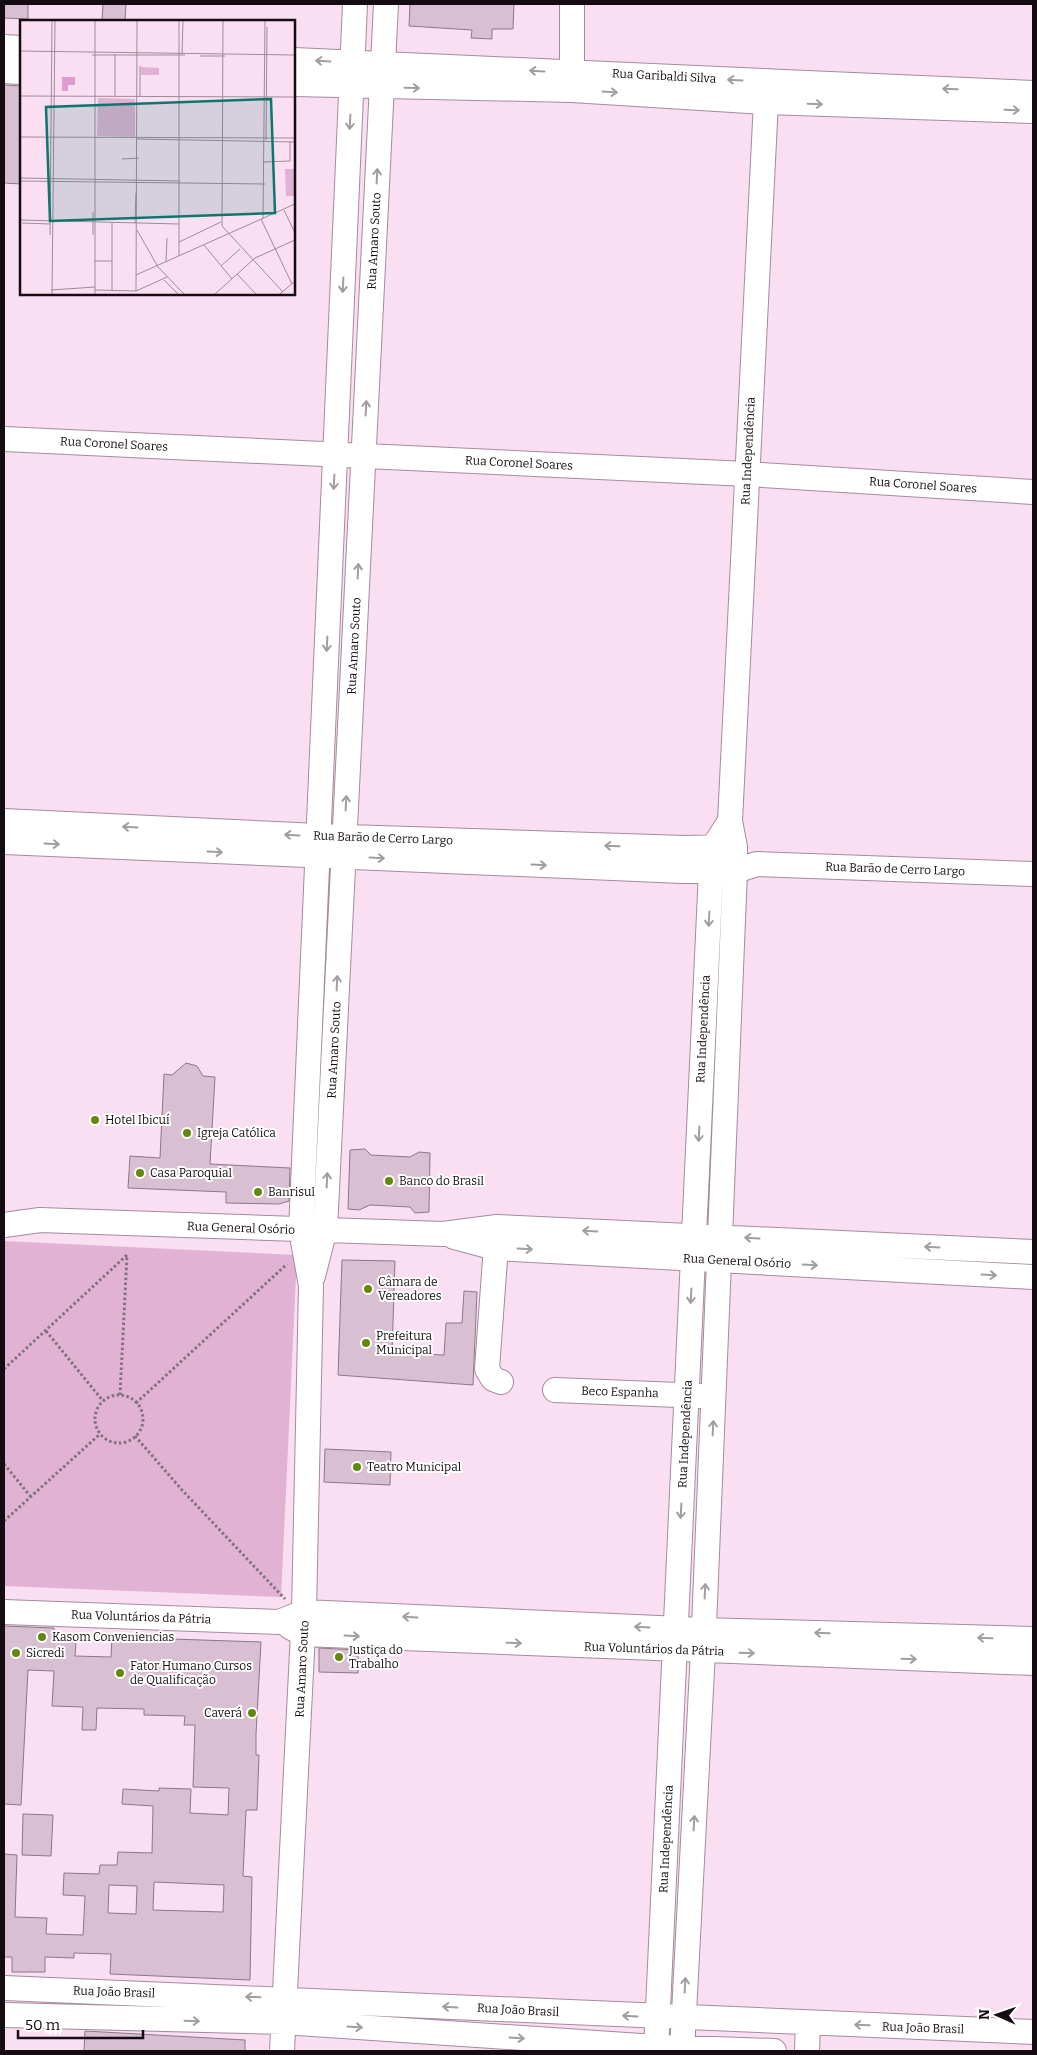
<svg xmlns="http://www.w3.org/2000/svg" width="1037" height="2055" font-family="Bitter,serif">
	<rect width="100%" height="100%" fill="#fadff2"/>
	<!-- green -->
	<path fill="#e1b2d4" d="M4 1241 297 1255 281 1597 4 1586Z"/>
	<!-- building -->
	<path fill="#d9bfd2" stroke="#8e7688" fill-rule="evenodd" d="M4 4H28V19L4 18Z
		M103 4H126L125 21H102Z
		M410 4H514L513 29H492V39L471 38 472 30 409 26Z
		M4 85 21 86V184L4 183Z
		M186 1063 197 1066 203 1076 215 1077 210 1164 290 1168 289 1201 279 1204 226 1203V1192L128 1188 130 1156 160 1158 164 1074 172 1075Z
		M365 1149 371 1155 410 1157 419 1152 430 1153 429 1212 415 1213 410 1207 370 1205 359 1210 348 1209 350 1150Z
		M342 1260 395 1261 392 1353 444 1355 446 1323H462L464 1291 477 1292 473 1385 338 1375Z
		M325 1449 391 1452 390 1485 324 1482Z
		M4 1626 54 1628V1640L76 1641 75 1656 111 1657 112 1637 261 1642 256 1734V1755H259L257 1810H246L243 1876 252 1877 250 1980 110 1974 111 1954 74 1953V1958L45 1957V1972H12V1957H4V1854L17 1855 15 1917 47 1918 46 1934 83 1935 85 1896 63 1895 64 1873 99 1874 100 1865H117L118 1852 152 1853 153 1806 122 1804 123 1789 159 1791V1788L191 1789 190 1813 228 1815 229 1788 193 1787 195 1725H184L185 1716 144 1715V1709L97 1708 96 1730H82L83 1707 52 1706 54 1671 28 1670 21 1805 4 1804ZM154 1882 224 1885 223 1912 153 1910ZM109 1885 137 1886 136 1914 108 1913Z
		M319 1648 358 1650V1673L319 1672Z
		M23 1814 53 1815 51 1856 22 1855Z
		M85 2031 245 2040V2051H84Z"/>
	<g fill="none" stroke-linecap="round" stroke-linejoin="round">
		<defs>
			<path id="minor" d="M572 4V87
				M4 47 21 48
				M294 60 1033 93
				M4 71 21 72
				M294 84 572 90 766 102 1033 111
				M4 439 747 474 1033 492
				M4 821 318 836 685 848 728 847
				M4 842 682 871H735L757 864 1033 874
				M4 1225 40 1220 443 1234 497 1227 1033 1252
				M497 1232 487 1369 493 1379 501 1382
				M454 1237 495 1248 1033 1277
				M313 1276 325 1229 386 4
				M555 1390 703 1396
				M4 1612 279 1622 304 1612 703 1630 1033 1639
				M290 1627 303 1634 1033 1663
				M4 1988C347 2000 690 2019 1033 2032
				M4 2015 283 2022 656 2047 774 2051
				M282 2051 304 1612 311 1286 301 1230 355 4
				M656 2051 711 871 713 847 730 821
				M682 2051 703 1651 735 871V847L730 821 767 81
				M807 2051 808 2023"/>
		</defs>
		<!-- minor casing -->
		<use href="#minor" stroke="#a48b9d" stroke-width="26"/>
		<!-- path -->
		<path stroke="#83717e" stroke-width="3" stroke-dasharray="2.5 2.5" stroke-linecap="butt" d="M46 1331 103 1401
			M4 1369 127 1255
			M120 1395 127 1255
			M95 1419a24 24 0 1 1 48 0a24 24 0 1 1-48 0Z
			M136 1403 287 1264
			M135 1436 182 1490 285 1599
			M4 1464 31 1497
			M4 1521 100 1434"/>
		<!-- minor -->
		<use href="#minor" stroke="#fff" stroke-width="24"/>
	</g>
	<!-- one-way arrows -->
	<defs><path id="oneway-shaft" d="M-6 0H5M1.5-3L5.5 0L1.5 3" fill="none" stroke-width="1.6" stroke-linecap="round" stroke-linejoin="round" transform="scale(1.25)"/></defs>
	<g stroke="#a19ea1">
		<use href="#oneway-shaft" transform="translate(323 61) rotate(-177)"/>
		<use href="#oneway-shaft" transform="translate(537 71) rotate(-177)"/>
		<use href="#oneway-shaft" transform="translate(735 80) rotate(-177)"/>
		<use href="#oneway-shaft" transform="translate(412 88) rotate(1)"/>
		<use href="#oneway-shaft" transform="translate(950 89) rotate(-178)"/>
		<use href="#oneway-shaft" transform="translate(610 92) rotate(4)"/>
		<use href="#oneway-shaft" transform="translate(815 104) rotate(2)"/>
		<use href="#oneway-shaft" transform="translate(1012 110) rotate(2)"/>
		<use href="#oneway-shaft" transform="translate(350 122) rotate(93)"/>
		<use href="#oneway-shaft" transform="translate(377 176) rotate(-87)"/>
		<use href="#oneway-shaft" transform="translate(343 285) rotate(93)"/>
		<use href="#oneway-shaft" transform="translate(366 408) rotate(-87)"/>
		<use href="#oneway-shaft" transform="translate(334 482) rotate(93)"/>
		<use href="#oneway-shaft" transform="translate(358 571) rotate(-87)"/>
		<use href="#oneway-shaft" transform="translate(327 644) rotate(93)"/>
		<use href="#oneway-shaft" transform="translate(346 803) rotate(-87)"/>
		<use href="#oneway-shaft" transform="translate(130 827) rotate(-177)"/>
		<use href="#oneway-shaft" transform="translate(292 835) rotate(-177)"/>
		<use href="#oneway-shaft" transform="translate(52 844) rotate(3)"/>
		<use href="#oneway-shaft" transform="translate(612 846) rotate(-178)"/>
		<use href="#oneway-shaft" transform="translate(215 852) rotate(3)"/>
		<use href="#oneway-shaft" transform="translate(377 858) rotate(3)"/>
		<use href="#oneway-shaft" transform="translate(539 865) rotate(3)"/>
		<use href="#oneway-shaft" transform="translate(709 919) rotate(93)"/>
		<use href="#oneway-shaft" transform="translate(337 983) rotate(-87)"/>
		<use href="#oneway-shaft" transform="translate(699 1134) rotate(93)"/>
		<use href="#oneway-shaft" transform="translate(327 1180) rotate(-87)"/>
		<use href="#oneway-shaft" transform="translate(590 1231) rotate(-177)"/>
		<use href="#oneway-shaft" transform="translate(752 1238) rotate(-177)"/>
		<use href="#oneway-shaft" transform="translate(932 1247) rotate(-177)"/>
		<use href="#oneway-shaft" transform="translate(525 1249) rotate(3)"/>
		<use href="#oneway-shaft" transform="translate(810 1265) rotate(3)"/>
		<use href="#oneway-shaft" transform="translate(989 1275) rotate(3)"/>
		<use href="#oneway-shaft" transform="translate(691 1296) rotate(93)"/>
		<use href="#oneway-shaft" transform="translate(713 1428) rotate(-87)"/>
		<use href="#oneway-shaft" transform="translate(681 1511) rotate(93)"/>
		<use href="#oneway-shaft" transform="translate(705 1591) rotate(-87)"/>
		<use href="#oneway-shaft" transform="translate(410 1617) rotate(-177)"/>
		<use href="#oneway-shaft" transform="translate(642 1627) rotate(-177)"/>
		<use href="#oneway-shaft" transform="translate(822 1633) rotate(-178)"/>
		<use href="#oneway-shaft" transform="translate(352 1636) rotate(3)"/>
		<use href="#oneway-shaft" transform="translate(985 1638) rotate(-178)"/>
		<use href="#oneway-shaft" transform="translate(514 1643) rotate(2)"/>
		<use href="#oneway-shaft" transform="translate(747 1653) rotate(2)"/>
		<use href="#oneway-shaft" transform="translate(909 1659) rotate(2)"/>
		<use href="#oneway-shaft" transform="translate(694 1823) rotate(-87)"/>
		<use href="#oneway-shaft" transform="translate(685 1985) rotate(-87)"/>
		<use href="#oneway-shaft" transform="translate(253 1997) rotate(-178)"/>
		<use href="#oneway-shaft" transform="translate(450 2007) rotate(-177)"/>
		<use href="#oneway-shaft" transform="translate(630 2016) rotate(-177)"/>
		<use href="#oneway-shaft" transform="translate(192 2021) rotate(2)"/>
		<use href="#oneway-shaft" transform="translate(862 2025) rotate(-178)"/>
		<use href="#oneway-shaft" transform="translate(355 2027) rotate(4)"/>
		<use href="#oneway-shaft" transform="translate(517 2038) rotate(4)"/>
	</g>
	<!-- markers -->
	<g fill="#64880b" stroke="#fff" stroke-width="2">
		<circle cx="95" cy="1120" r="5"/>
		<circle cx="187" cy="1133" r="5"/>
		<circle cx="140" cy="1173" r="5"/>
		<circle cx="389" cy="1181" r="5"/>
		<circle cx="258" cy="1192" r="5"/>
		<circle cx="368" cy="1289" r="5"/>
		<circle cx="366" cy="1343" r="5"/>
		<circle cx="357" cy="1467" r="5"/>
		<circle cx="42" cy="1637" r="5"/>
		<circle cx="16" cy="1653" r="5"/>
		<circle cx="339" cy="1657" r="5"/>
		<circle cx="120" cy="1673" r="5"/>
		<circle cx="252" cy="1713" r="5"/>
	</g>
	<g text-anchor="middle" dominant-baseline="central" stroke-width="4" stroke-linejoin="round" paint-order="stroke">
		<!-- street labels -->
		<g font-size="12" fill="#150c13" stroke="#fff">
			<text transform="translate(664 76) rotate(3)">Rua Garibaldi Silva</text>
			<text transform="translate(374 241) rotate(-87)">Rua Amaro Souto</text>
			<text transform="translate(114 444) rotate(3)">Rua Coronel Soares</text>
			<text transform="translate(748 451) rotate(-87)">Rua Independência</text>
			<text transform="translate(519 463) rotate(3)">Rua Coronel Soares</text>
			<text transform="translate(923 485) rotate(4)">Rua Coronel Soares</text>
			<text transform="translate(354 646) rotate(-87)">Rua Amaro Souto</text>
			<text transform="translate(383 838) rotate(2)">Rua Barão de Cerro Largo</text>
			<text transform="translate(895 869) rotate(2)">Rua Barão de Cerro Largo</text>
			<text transform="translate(703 1029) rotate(-87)">Rua Independência</text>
			<text transform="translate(334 1050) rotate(-87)">Rua Amaro Souto</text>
			<text transform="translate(241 1228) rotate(2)">Rua General Osório</text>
			<text transform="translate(737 1261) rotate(3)">Rua General Osório</text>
			<text transform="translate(620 1392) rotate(2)">Beco Espanha</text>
			<text transform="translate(685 1434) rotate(-87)">Rua Independência</text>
			<text transform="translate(141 1617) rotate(2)">Rua Voluntários da Pátria</text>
			<text transform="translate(654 1649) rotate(2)">Rua Voluntários da Pátria</text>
			<text transform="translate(302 1669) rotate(-87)">Rua Amaro Souto</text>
			<text transform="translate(666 1839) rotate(-87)">Rua Independência</text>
			<text transform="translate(114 1992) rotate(2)">Rua João Brasil</text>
			<text transform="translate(518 2010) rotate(3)">Rua João Brasil</text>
			<text transform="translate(923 2028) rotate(2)">Rua João Brasil</text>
		</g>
		<!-- poi labels -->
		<g font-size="12" fill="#150c13" stroke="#fff" text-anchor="start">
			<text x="105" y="1120">Hotel Ibicuí</text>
			<text x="197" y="1133">Igreja Católica</text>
			<text x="150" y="1173">Casa Paroquial</text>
			<text x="399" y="1181">Banco do Brasil</text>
			<text x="268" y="1192">Banrisul</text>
			<text x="378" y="1282">Câmara de<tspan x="378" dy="14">Vereadores</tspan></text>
			<text x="376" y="1336">Prefeitura<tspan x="376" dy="14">Municipal</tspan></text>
			<text x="367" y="1467">Teatro Municipal</text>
			<text x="52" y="1637">Kasom Conveniencias</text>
			<text x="349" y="1650">Justiça do<tspan x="349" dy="14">Trabalho</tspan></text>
			<text x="26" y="1653">Sicredi</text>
			<text x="130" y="1666">Fator Humano Cursos<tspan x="130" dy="14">de Qualificação</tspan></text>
			<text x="242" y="1713" text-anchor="end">Caverá</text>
		</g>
	</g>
	<!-- overview -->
	<g transform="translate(20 20)">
		<rect width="275" height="275" fill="#fadff2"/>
		<path d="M121 47 139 48V55H121ZM78 78 115 79V117L77 116ZM265 149H275V176H266Z" fill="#e1b2d4"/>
		<path d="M42 57H55V65H48V71H42Z" fill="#e19ccf"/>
		<path fill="none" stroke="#9e8b99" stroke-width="1" d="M75 1V274M203 1 202 206 263 272M0 31 275 35M162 34 163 1M72 35H165M180 36H205M120 46V76M0 76 275 77M95 76V34M0 117 275 118M117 119 275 122M246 120 247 7M102 139 119 138M243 142 270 141V121M0 158 160 161M0 161 245 164M264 190 275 213M73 192V215M243 198 245 1M241 199 272 264M0 200 159 204M2 203 30 204M115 203 116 173M117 210 138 247 164 274M30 215 32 1M159 222 201 202M184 225 212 259M159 236V1M74 241H92M146 242 147 218M201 246 220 229M217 254 236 274M116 255 275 184M144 260 158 274M31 270 75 267M75 270 116 271 147 257M92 270V203M116 271 117 1M32 274 35 1M195 274 235 238 275 220M260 274 275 261"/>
		<path fill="#0f766e" fill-opacity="0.15" stroke="#0f766e" stroke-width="2.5" d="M251 79 255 193 30 201 26 87Z"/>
		<rect width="275" height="275" fill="none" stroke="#150c13" stroke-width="2.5"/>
	</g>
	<!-- border -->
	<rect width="1037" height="2055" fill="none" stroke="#150c13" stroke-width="10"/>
	<!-- north arrow -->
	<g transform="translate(997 2015) rotate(272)" stroke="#ffffff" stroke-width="4" paint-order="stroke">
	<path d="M0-4L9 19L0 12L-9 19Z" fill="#150c13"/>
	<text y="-8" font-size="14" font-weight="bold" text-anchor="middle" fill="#150c13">N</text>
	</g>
	<!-- scale -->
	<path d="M18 2030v8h125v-8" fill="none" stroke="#150c13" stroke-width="2.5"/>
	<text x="25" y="2030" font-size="15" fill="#150c13" stroke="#ffffff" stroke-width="4" paint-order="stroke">50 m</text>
</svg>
